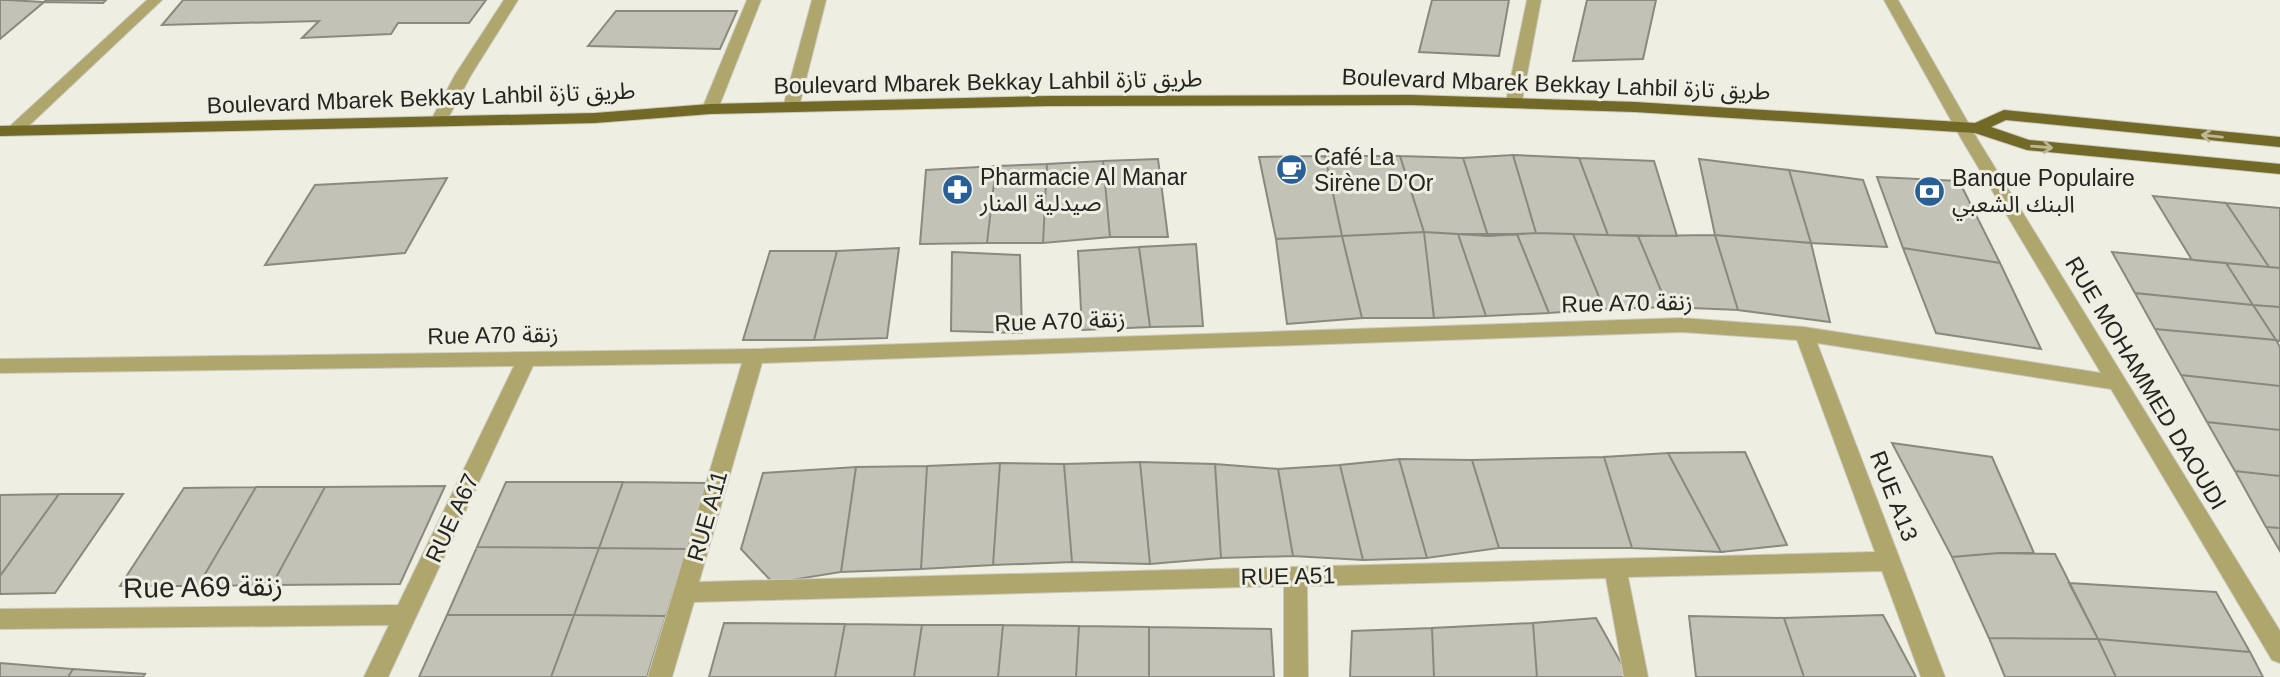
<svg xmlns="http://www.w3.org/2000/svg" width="2280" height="677" font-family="Helvetica,'Noto Sans Arabic',sans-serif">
	<rect width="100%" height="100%" fill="#efeee2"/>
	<!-- building -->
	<path fill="#c3c2b7" stroke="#8b897f" stroke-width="2" d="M0 0H8L44 2 0 39Z
		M46 0H106L103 3 44 2Z
		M183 0H486L469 23H398L391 34 302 38 319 21 162 25Z
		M1432 0H1509L1499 56 1419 52Z
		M1587 0H1656L1643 59 1573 61Z
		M616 11H737L720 49 588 46Z
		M1513 155 1536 233 1488 236 1463 158Z
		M1513 155 1579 158 1608 235 1536 233Z
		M1325 156H1400L1424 232 1342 236Z
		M1325 156 1342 236 1276 239 1259 157Z
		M1400 156 1463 158 1488 236 1424 232Z
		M1579 158 1654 161 1677 236 1608 235Z
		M1158 159 1168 237H1110L1103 161Z
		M1699 159 1789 170 1811 243 1715 235Z
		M1103 161 1110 237 1043 243 1047 164Z
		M1047 164 1043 243H987L996 166Z
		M996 166 987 243 920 244 926 170Z
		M1789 170 1863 180 1887 247 1811 243Z
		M1877 177 1959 181 2000 263 1903 248Z
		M447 178 405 253 265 265 315 185Z
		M2153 196 2226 203 2269 267 2192 260Z
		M2226 203 2280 208V268L2269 267Z
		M1424 232 1458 234 1486 316 1434 318Z
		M1424 232 1434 318H1362L1342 236Z
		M1536 233 1573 234 1604 309 1549 313 1517 234Z
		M1458 234H1517L1549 313 1486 316Z
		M1573 234 1638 236 1668 307 1604 309Z
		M1715 235 1811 243 1830 322 1738 310Z
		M1715 235 1738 310 1668 307 1638 236Z
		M1342 236 1362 318 1287 324 1276 239Z
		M1196 244 1203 326 1150 327 1139 247Z
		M1139 247 1150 327 1082 330 1078 251Z
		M899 248 887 338 814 340 837 251Z
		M1903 248 2000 263 2041 349 1936 333Z
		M770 251H837L814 340H743Z
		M952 252 1020 255 1022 333 951 331Z
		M2112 252 2226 263 2253 305 2135 293Z
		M2226 263 2280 268V307L2253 305Z
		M2135 293 2253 305 2276 340 2155 329Z
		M2253 305 2280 307V341L2276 340Z
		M2155 329 2276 340 2280 347V386L2181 375Z
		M2181 375 2280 386V430L2207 422Z
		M2207 422 2280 430V476L2235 471Z
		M1892 443 1992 457 2034 553H1999L1952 557Z
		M1745 452 1787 545 1721 552 1668 453Z
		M1668 453 1721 552 1632 548 1604 457Z
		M1604 457 1632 548H1499L1472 460Z
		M1399 459 1472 460 1499 548 1427 558Z
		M1399 459 1427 558 1363 560 1340 465Z
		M1140 462 1150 564 1072 562 1064 464Z
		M1140 462 1215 464 1221 558 1150 564Z
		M1000 463 1064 464 1072 562 993 565Z
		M1000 463 993 565 921 569 927 466Z
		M1215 464 1278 469 1293 556 1221 558Z
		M1340 465 1363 560 1293 556 1278 469Z
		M927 466 921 569 841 572 856 467Z
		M856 467 841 572 773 583 741 549 763 473Z
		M2235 471 2280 476V528L2266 527Z
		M506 482H623L599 548 477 547Z
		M623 482 707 483 687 549 599 548Z
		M445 486 400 584 272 585 325 487Z
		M256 487H325L272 585 198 586Z
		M256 487 198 586H120L184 488Z
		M59 494H123L55 593 0 594V576Z
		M59 494 0 576V495Z
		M2266 527 2280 528V551Z
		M477 547 599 548 574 615H447Z
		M599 548 687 549 666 616 574 615Z
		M1999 553 2055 554 2098 639 1989 638 1952 557Z
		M2069 583 2216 592 2250 652 2098 639Z
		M447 615H574L551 677H419Z
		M574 615 666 616 647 677H551Z
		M1883 615 1916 677H1804L1784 618Z
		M1689 616 1784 618 1804 677H1696Z
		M1596 618 1629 677H1537L1533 623Z
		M724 623 845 624 835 677H709Z
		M1533 623 1537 677H1434L1432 628Z
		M845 624 922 625 914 677H835Z
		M922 625H1003L998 677H914Z
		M1003 625 1079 626 1076 677H998Z
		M1079 626 1149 627V677H1076Z
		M1149 627 1271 629 1274 677H1149Z
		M1432 628 1434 677H1350L1352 631Z
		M1989 638 2098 639 2116 677H2005Z
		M2098 639 2250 652 2263 677H2116Z
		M0 663 73 669 68 677H0Z
		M73 669 145 674 143 677H68Z"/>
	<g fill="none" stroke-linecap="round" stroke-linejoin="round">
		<defs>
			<path id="service" d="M147 0H162L20 134H8L6 131 8 128Z
				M504 0H518L471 75 446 122 444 125H432L430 122 455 75Z
				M747 0H761L718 109 710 114 704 112 702 109Z
				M812 0H826L799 107 791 112 783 107Z"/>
			<path id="minor" d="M1527 0H1541L1522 101 1514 106 1506 101Z
				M1884 0H1898L1978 140 2280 631V663L2272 660 2111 389 1817 343 1945 677H1921L1882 571 1628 577 1648 677H1624L1606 578 1307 586 1308 677H1284V586L694 602 672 677H648L742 363 533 366 388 677H364L389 625 0 629V609L398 605 514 366 0 373V359L754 349 1682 318 1804 327 2101 373 1962 140ZM1682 332 1797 340 1875 552 699 582 762 363Z"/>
			<path id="primary" d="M1411 95 1635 102 1975 123 2004 110 2280 137V147L2006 120 1991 127 2029 140 2280 164V174L2027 150 1975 133 1635 112 1411 105 1048 106 710 114 595 123 0 136V126L595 113 710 104 1048 96Z"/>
		</defs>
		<!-- service casing -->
		<use href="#service" stroke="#cacabf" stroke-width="2"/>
		<!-- minor casing -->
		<use href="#minor" stroke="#cacabf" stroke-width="2"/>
		<!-- primary casing -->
		<use href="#primary" stroke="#cacabf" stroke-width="2"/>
		<!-- service -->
		<use href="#service" fill="#aea66d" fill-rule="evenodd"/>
		<!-- minor -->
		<use href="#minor" fill="#aea66d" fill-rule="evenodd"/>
		<!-- primary -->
		<use href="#primary" fill="#726927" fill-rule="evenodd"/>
	</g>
	<!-- one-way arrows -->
	<defs><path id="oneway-shaft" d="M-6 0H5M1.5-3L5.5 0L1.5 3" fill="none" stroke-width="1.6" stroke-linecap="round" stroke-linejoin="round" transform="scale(1.75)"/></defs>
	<g stroke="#bdb997">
		<use href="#oneway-shaft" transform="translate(2212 136) rotate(-174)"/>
		<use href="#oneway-shaft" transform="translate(2042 147) rotate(5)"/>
	</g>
	<!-- icons -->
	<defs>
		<symbol id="cafe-disc" viewBox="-11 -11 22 22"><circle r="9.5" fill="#285f98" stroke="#efeee2"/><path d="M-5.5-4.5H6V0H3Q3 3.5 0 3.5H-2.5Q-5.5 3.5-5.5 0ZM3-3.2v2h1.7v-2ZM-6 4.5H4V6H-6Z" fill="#fff"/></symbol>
		<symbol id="pharmacy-disc" viewBox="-11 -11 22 22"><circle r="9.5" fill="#285f98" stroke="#efeee2"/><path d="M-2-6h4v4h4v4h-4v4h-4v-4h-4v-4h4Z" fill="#fff"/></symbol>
		<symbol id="bank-disc" viewBox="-11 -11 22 22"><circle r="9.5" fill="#285f98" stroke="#efeee2"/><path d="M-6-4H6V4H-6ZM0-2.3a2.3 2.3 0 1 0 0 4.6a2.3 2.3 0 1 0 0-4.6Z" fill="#fff"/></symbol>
	</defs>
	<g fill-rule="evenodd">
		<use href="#cafe-disc" x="1274" y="152" width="35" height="35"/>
		<use href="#pharmacy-disc" x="940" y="172" width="35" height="35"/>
		<use href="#bank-disc" x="1912" y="174" width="35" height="35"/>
	</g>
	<g text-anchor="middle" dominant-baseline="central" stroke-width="6" stroke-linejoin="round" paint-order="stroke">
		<!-- street labels -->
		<g font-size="23" fill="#242420" stroke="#efeee2">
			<text transform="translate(988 82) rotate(-1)">Boulevard Mbarek Bekkay Lahbil طريق تازة</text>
			<text transform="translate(1556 84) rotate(2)">Boulevard Mbarek Bekkay Lahbil طريق تازة</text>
			<text transform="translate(421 98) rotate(-2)">Boulevard Mbarek Bekkay Lahbil طريق تازة</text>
			<text transform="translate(1627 303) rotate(-1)">Rue A70 زنقة</text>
			<text transform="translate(1060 321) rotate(-2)">Rue A70 زنقة</text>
			<text transform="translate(493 335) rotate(-1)">Rue A70 زنقة</text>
			<text transform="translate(2146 383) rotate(59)">RUE MOHAMMED DAOUDI</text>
			<text transform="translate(1894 496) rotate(69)">RUE A13</text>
			<text transform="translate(707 516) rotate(-74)">RUE A11</text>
			<text transform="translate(452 518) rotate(-65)">RUE A67</text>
			<text transform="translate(1288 576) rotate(-1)">RUE A51</text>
		</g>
		<!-- poi labels -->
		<g font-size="23" fill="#242420" stroke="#efeee2" text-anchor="start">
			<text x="1314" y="157">Café La<tspan x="1314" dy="26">Sirène D'Or</tspan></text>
			<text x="980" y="177">Pharmacie Al Manar<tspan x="980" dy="26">صيدلية المنار</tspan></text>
			<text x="1952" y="178">Banque Populaire<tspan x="1952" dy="26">البنك الشعبي</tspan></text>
		</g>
		<!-- near-street labels -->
		<g font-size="28" fill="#242420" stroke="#efeee2">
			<text transform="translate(203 587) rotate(-1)">Rue A69 زنقة</text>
		</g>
	</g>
</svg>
